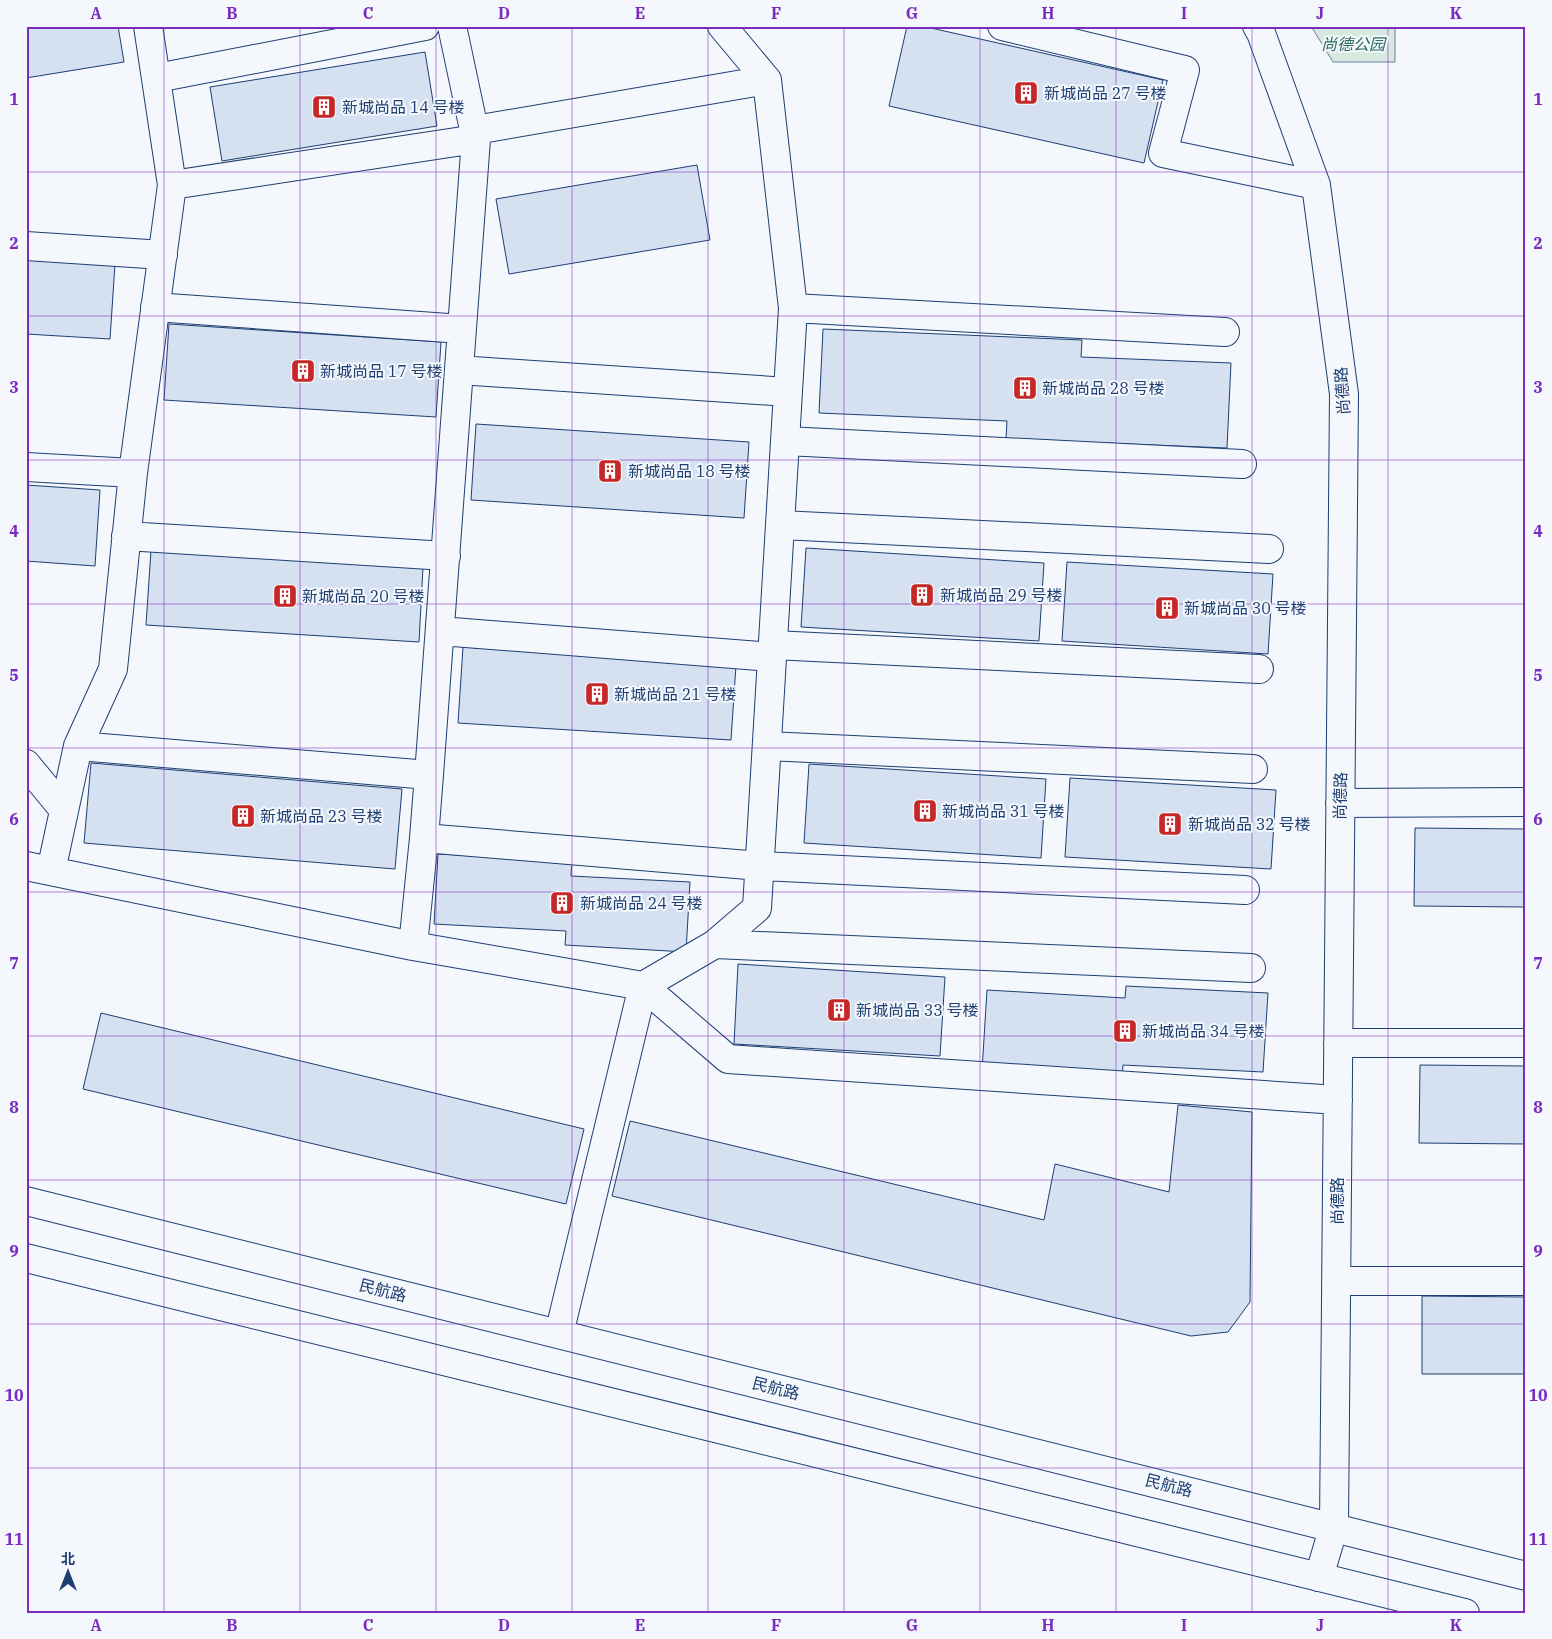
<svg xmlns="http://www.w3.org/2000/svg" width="1552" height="1639" font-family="'IBM Plex Serif','Noto Sans SC',serif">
	<rect width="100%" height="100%" fill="#f4f7fb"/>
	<!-- green -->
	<path fill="#d7e8df" stroke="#687fa3" d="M1311 26H1395V62H1333Z"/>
	<!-- building -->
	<path fill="#d5e0f0" stroke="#1d3f73" d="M26 26H118L124 62 26 78Z
		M907 26H922L1163 80 1144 163 889 106Z
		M425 52 437 126 222 161 210 87Z
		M697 165 710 240 509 274 496 199Z
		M26 258 115 264 110 339 26 334Z
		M169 324 441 342 436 417 164 400Z
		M823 329 1082 340 1081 357 1231 363 1227 448 1006 439 1007 421 819 413Z
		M476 424 749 442 744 518 471 500Z
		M26 485 100 490 95 566 26 561Z
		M806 548 1044 563 1039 641 801 627Z
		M151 550 423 567 419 642 146 625Z
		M1067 562 1273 574 1268 654 1062 641Z
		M463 647 736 665 731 740 458 723Z
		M91 763 402 789 395 869 84 843Z
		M809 764 1046 779 1041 858 804 843Z
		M1070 778 1276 790 1271 869 1065 857Z
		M1415 828 1526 829V907L1414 906Z
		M438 854 572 861 571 876 690 882 686 952 565 945 566 931 434 924Z
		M738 964 945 977 940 1056 734 1044Z
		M1126 986 1268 993 1263 1072 1123 1065 1122 1078 982 1071 987 990 1125 998Z
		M101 1013 584 1129 566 1204 83 1089Z
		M1420 1065 1526 1066V1144L1419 1143Z
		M1178 1105 1252 1112 1250 1302 1228 1332 1191 1336 612 1196 630 1121 1044 1220 1055 1164 1169 1192Z
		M1422 1296 1526 1297V1374H1422Z"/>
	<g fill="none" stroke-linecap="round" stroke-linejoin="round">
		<defs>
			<path id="minor" d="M1002 26 1185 70 1163 153 1316 185
				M1257 26 1261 33 1316 185 1344 394 1334 1526 1319 1577
				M157 78 425 26
				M475 130 767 80
				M172 185 476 139
				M26 246 163 255
				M155 307 462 329
				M793 308 1225 332
				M459 370 788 392
				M786 441 1242 464
				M26 467 133 473
				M781 525 1269 549
				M126 536 446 556
				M440 631 772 657
				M773 645 1259 669
				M78 746 429 775 424 838 760 866 1245 890
				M767 746 1253 769
				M26 764 64 810
				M429 775 476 139 452 26
				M1340 803 1526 802
				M26 866 413 946 643 986 728 1059 1338 1100
				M51 871 78 746 113 669 133 473 172 185 148 26
				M715 944 1251 968
				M413 946 424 838
				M1338 1043H1526
				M1336 1281H1526
				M559 1334 643 986 715 944 757 908 793 308 767 80 722 26"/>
			<path id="highway" d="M26 1201 1526 1576
				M26 1258 1465 1613"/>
		</defs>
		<!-- minor casing -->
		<use href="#minor" stroke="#1d3f73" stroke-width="30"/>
		<!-- highway casing -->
		<use href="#highway" stroke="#1d3f73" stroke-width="30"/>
		<!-- minor -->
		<use href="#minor" stroke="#f4f7fb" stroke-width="28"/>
		<!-- highway -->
		<use href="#highway" stroke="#f4f7fb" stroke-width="28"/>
	</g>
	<!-- grid -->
	<path fill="none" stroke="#7b2cbf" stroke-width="1" stroke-opacity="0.55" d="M164 26V1613M300 26V1613M436 26V1613M572 26V1613M708 26V1613M844 26V1613M980 26V1613M1116 26V1613M1252 26V1613M1388 26V1613M26 172H1526M26 316H1526M26 460H1526M26 604H1526M26 748H1526M26 892H1526M26 1036H1526M26 1180H1526M26 1324H1526M26 1468H1526"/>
	<!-- icons -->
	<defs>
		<symbol id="building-square" viewBox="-11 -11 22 22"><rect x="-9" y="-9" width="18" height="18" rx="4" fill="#c62828" stroke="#f4f7fb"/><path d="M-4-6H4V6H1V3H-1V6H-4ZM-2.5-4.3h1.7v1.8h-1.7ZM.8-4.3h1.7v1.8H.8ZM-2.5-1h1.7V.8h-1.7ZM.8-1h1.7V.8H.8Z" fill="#fff"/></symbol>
	</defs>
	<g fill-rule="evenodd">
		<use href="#building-square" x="1012" y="79" width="28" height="28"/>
		<use href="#building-square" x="310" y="93" width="28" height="28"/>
		<use href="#building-square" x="289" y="357" width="28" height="28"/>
		<use href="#building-square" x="1011" y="374" width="28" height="28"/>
		<use href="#building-square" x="596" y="457" width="28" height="28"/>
		<use href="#building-square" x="908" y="581" width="28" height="28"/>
		<use href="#building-square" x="271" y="582" width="28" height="28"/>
		<use href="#building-square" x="1153" y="594" width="28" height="28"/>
		<use href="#building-square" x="583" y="680" width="28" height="28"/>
		<use href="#building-square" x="911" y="797" width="28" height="28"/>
		<use href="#building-square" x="229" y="802" width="28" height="28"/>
		<use href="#building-square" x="1156" y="810" width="28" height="28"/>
		<use href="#building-square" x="548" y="889" width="28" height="28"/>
		<use href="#building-square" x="825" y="996" width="28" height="28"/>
		<use href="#building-square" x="1111" y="1017" width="28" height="28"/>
	</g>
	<g text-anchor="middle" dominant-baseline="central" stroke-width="4" stroke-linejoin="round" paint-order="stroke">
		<!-- park labels -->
		<g font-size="16" font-style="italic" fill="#2c6c60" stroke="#f4f7fb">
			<text x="1353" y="44">尚德公园</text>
		</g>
		<!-- poi labels -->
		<g font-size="16" fill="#1d3f73" stroke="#f4f7fb" text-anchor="start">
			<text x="1044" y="93">新城尚品 27 号楼</text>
			<text x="342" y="107">新城尚品 14 号楼</text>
			<text x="320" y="371">新城尚品 17 号楼</text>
			<text x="1042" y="388">新城尚品 28 号楼</text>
			<text x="628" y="471">新城尚品 18 号楼</text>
			<text x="940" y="595">新城尚品 29 号楼</text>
			<text x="302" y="596">新城尚品 20 号楼</text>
			<text x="1184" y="608">新城尚品 30 号楼</text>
			<text x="614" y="694">新城尚品 21 号楼</text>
			<text x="942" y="811">新城尚品 31 号楼</text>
			<text x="260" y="816">新城尚品 23 号楼</text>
			<text x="1188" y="824">新城尚品 32 号楼</text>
			<text x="580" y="903">新城尚品 24 号楼</text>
			<text x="856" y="1010">新城尚品 33 号楼</text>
			<text x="1142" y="1031">新城尚品 34 号楼</text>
		</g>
		<!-- street labels -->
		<g font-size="16" fill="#1d3f73" stroke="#f4f7fb">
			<text transform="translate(1342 391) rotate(-94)">尚德路</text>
			<text transform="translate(1340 796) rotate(-89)">尚德路</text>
			<text transform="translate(1337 1201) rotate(-90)">尚德路</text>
			<text transform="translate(383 1290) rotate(14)">民航路</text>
			<text transform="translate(776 1388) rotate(14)">民航路</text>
			<text transform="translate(1169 1485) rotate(14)">民航路</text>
		</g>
	</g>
	<!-- border -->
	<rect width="1552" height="1639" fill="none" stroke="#f4f7fb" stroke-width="55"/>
	<!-- north arrow -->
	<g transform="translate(68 1572)" stroke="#f4f7fb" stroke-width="4" paint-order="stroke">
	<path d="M0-4L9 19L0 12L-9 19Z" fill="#1d3f73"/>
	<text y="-8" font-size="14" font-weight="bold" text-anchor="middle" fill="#1d3f73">北</text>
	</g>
	<rect x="28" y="28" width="1496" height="1584" fill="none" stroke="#7b2cbf" stroke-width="2"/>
	<g font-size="16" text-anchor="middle" font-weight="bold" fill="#7b2cbf">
		<text x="96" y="19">A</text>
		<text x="232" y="19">B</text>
		<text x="368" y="19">C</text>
		<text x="504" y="19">D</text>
		<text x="640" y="19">E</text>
		<text x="776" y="19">F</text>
		<text x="912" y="19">G</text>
		<text x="1048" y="19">H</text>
		<text x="1184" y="19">I</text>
		<text x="1320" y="19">J</text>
		<text x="1456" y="19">K</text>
		<text x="14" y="105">1</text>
		<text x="1538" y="105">1</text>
		<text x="14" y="249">2</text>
		<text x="1538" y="249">2</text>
		<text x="14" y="393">3</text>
		<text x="1538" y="393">3</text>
		<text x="14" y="537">4</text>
		<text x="1538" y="537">4</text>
		<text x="14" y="681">5</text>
		<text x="1538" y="681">5</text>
		<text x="14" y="825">6</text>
		<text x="1538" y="825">6</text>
		<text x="14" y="969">7</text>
		<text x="1538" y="969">7</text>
		<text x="14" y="1113">8</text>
		<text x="1538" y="1113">8</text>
		<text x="14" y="1257">9</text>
		<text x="1538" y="1257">9</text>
		<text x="14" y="1401">10</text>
		<text x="1538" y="1401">10</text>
		<text x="14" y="1545">11</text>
		<text x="1538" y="1545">11</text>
		<text x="96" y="1631">A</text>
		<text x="232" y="1631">B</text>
		<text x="368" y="1631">C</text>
		<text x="504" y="1631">D</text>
		<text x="640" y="1631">E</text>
		<text x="776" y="1631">F</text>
		<text x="912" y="1631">G</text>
		<text x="1048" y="1631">H</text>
		<text x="1184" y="1631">I</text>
		<text x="1320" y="1631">J</text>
		<text x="1456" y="1631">K</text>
	</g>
</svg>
